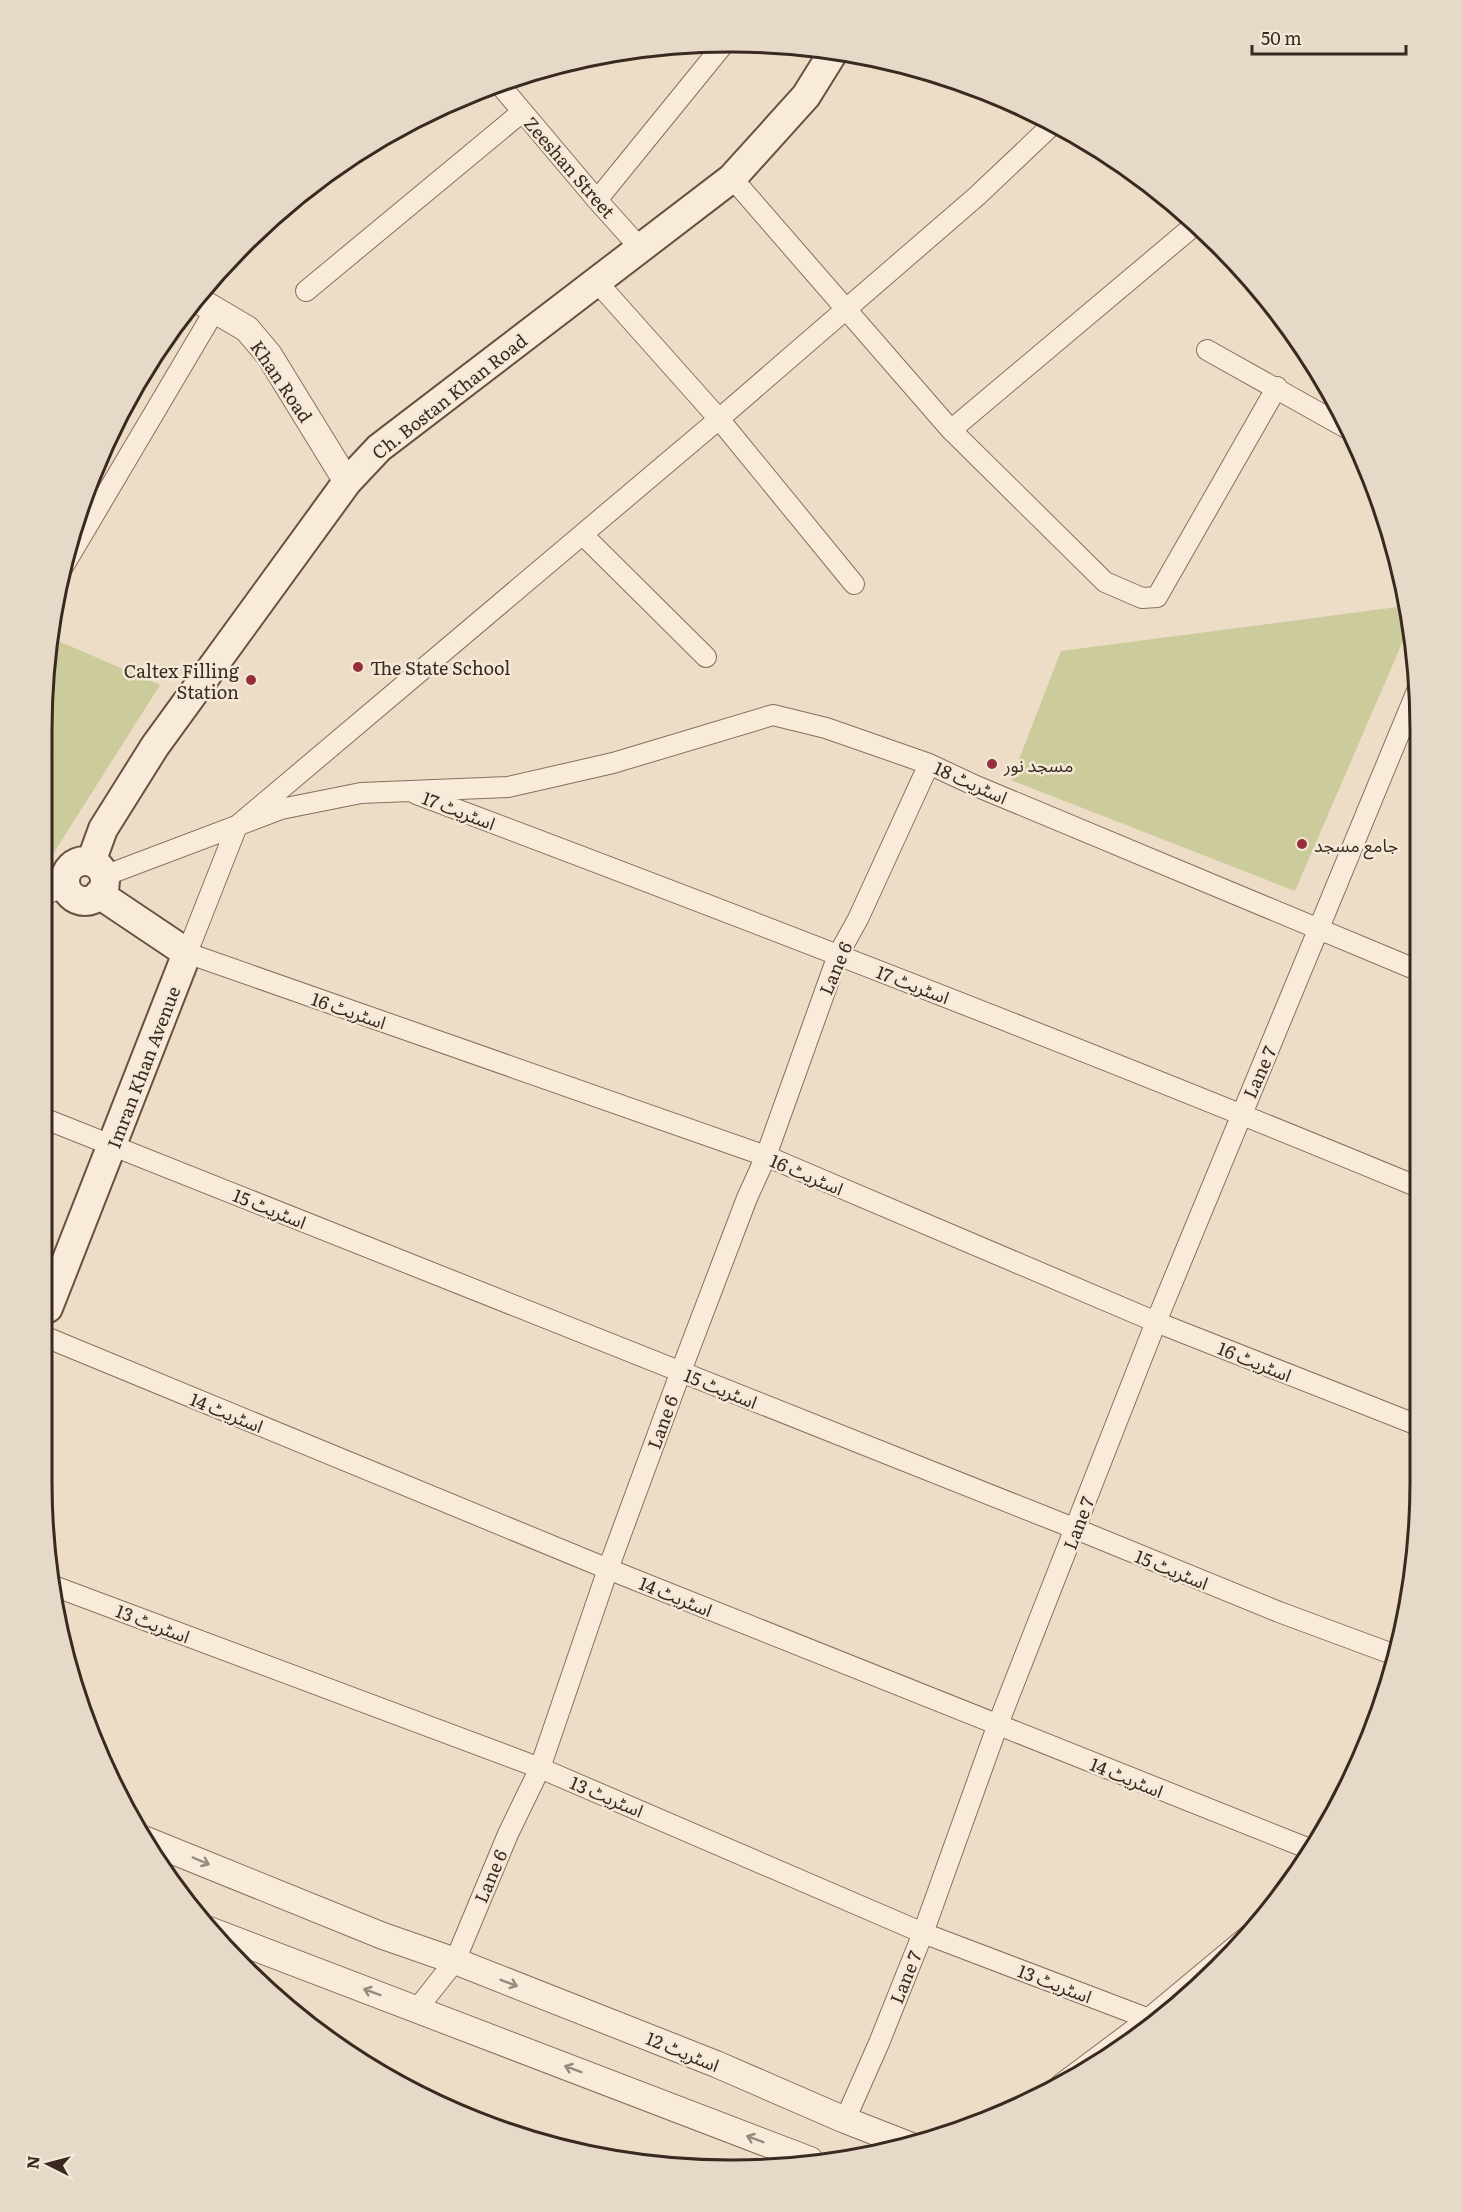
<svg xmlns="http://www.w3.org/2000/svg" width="1462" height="2212" font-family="Literata,'Noto Sans Arabic',serif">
	<rect width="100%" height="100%" fill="#edddc7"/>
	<!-- green -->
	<path fill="#cbcb9b" d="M1405 606 1409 627 1295 891 1011 780 1061 651Z
		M49 637 160 685 48 862V641Z"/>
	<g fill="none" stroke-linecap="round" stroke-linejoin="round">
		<defs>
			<path id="minor" d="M500 85 597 200 641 249
				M1053 124 977 196 719 419 237 826 187 953 766 1156 1156 1322 1415 1424
				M732 178 951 430 1105 582 1142 598 1157 597 1277 387
				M597 200 723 45
				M597 282 719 419 854 584
				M306 291 522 112
				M1207 350 1350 430
				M951 430 1196 224
				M583 535 706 657
				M63 567 215 310
				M416 794C751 920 1085 1049 1416 1186
				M104 876 281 809 361 793 508 787 613 763 773 715 826 728 929 764 976 786 1417 970
				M48 1120 1076 1529 1279 1612 1395 1655
				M48 1338 608 1569 1307 1848
				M51 1585 540 1768 923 1933 1157 2022
				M417 2009 455 1961 508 1834 540 1768 608 1569 681 1371 747 1198 766 1156 838 955 858 919 929 764
				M1061 2084 1148 2019 1250 1934
				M845 2120 879 2043 923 1933 998 1724 1156 1322 1419 686"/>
			<path id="tertiary" d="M198 300 247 329 269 355 347 482
				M48 890 65 883
				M146 1840 383 1936 455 1961 716 2064 845 2120 909 2145
				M209 1930 810 2160"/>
			<path id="secondary" d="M65 881a20 20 0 1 1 40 0a20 20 0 1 1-40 0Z
				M91 862 103 829 155 746 347 482 379 448 732 178 806 96 834 51
				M48 1308 187 953 99 894"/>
		</defs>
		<!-- minor casing -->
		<use href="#minor" stroke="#886f5d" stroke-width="22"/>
		<!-- tertiary casing -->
		<use href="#tertiary" stroke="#886f5d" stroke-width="28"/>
		<!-- secondary casing -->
		<use href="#secondary" stroke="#6a5040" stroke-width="32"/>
		<!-- minor -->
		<use href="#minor" stroke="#f8ebda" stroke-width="20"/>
		<!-- tertiary -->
		<use href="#tertiary" stroke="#f8ebda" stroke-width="26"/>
		<!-- secondary -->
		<use href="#secondary" stroke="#f8ebda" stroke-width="28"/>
	</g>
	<!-- one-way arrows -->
	<defs><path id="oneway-shaft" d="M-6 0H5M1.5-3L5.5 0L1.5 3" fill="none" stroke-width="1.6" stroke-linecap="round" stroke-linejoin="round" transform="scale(1.5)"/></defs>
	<g stroke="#988a7d">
		<use href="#oneway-shaft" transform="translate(201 1861) rotate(23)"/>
		<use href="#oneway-shaft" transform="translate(509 1983) rotate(21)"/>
		<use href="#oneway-shaft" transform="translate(372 1992) rotate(-160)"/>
		<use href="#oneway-shaft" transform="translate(573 2069) rotate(-159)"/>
		<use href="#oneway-shaft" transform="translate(755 2139) rotate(-159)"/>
	</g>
	<!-- markers -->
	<g fill="#952f3c" stroke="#f4e8d6" stroke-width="2">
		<circle cx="358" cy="667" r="6"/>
		<circle cx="251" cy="680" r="6"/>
		<circle cx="992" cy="764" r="6"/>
		<circle cx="1302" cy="844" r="6"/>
	</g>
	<g text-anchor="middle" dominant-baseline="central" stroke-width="5" stroke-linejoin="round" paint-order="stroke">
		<!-- street labels -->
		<g font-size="18" fill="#392920" stroke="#f4e8d6">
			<text transform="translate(570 167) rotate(49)">Zeeshan Street</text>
			<text transform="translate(282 381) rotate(56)">Khan Road</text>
			<text transform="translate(449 396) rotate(-38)">Ch. Bostan Khan Road</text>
			<text transform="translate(971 782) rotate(24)">اسٹریٹ 18</text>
			<text transform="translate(459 810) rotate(21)">اسٹریٹ 17</text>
			<text transform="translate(835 968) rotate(-67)">Lane 6</text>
			<text transform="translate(913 984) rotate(21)">اسٹریٹ 17</text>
			<text transform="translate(349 1010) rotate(19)">اسٹریٹ 16</text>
			<text transform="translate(143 1067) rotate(-69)">Imran Khan Avenue</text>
			<text transform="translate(1259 1072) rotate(-66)">Lane 7</text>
			<text transform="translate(807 1174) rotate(23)">اسٹریٹ 16</text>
			<text transform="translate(270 1208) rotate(22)">اسٹریٹ 15</text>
			<text transform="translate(1255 1361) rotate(22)">اسٹریٹ 16</text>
			<text transform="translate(721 1388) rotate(22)">اسٹریٹ 15</text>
			<text transform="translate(227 1412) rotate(22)">اسٹریٹ 14</text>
			<text transform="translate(662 1422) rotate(-70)">Lane 6</text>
			<text transform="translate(1078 1523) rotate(-69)">Lane 7</text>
			<text transform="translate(1172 1569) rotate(22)">اسٹریٹ 15</text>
			<text transform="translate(676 1596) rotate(22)">اسٹریٹ 14</text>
			<text transform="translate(153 1623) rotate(21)">اسٹریٹ 13</text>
			<text transform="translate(1127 1777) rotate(22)">اسٹریٹ 14</text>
			<text transform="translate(607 1796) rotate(23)">اسٹریٹ 13</text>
			<text transform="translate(490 1876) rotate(-67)">Lane 6</text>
			<text transform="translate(905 1977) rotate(-68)">Lane 7</text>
			<text transform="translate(1055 1983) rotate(21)">اسٹریٹ 13</text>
			<text transform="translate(683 2051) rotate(22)">اسٹریٹ 12</text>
		</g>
		<!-- poi labels -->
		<g font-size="18" fill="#392920" stroke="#f4e8d6" text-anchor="start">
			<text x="370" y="667">The State School</text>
			<text x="239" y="670" text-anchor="end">Caltex Filling<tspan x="239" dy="21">Station</tspan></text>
			<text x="1004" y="764">مسجد نور</text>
			<text x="1314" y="844">جامع مسجد</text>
		</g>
	</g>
	<!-- crop -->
	<path d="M0 0H1462V2212H0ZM730 52H732A678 678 0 0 1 1410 730V1482A678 678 0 0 1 732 2160H730A678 678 0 0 1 52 1482V730A678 678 0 0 1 730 52Z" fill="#e5d9c7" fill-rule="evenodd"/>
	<path fill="none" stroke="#392920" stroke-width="3" d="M730 52H732A678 678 0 0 1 1410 730V1482A678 678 0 0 1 732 2160H730A678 678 0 0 1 52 1482V730A678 678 0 0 1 730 52Z"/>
	<!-- north arrow -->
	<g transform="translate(48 2164) rotate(276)" stroke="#f4e8d6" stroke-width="4.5" paint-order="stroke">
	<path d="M0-4.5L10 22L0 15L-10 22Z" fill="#392920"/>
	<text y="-9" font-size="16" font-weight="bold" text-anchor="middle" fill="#392920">N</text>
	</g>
	<!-- scale -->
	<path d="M1252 45v9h154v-9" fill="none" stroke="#392920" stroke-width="3"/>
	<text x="1261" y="45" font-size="18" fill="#392920" stroke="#f4e8d6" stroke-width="4.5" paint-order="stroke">50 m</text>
</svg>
